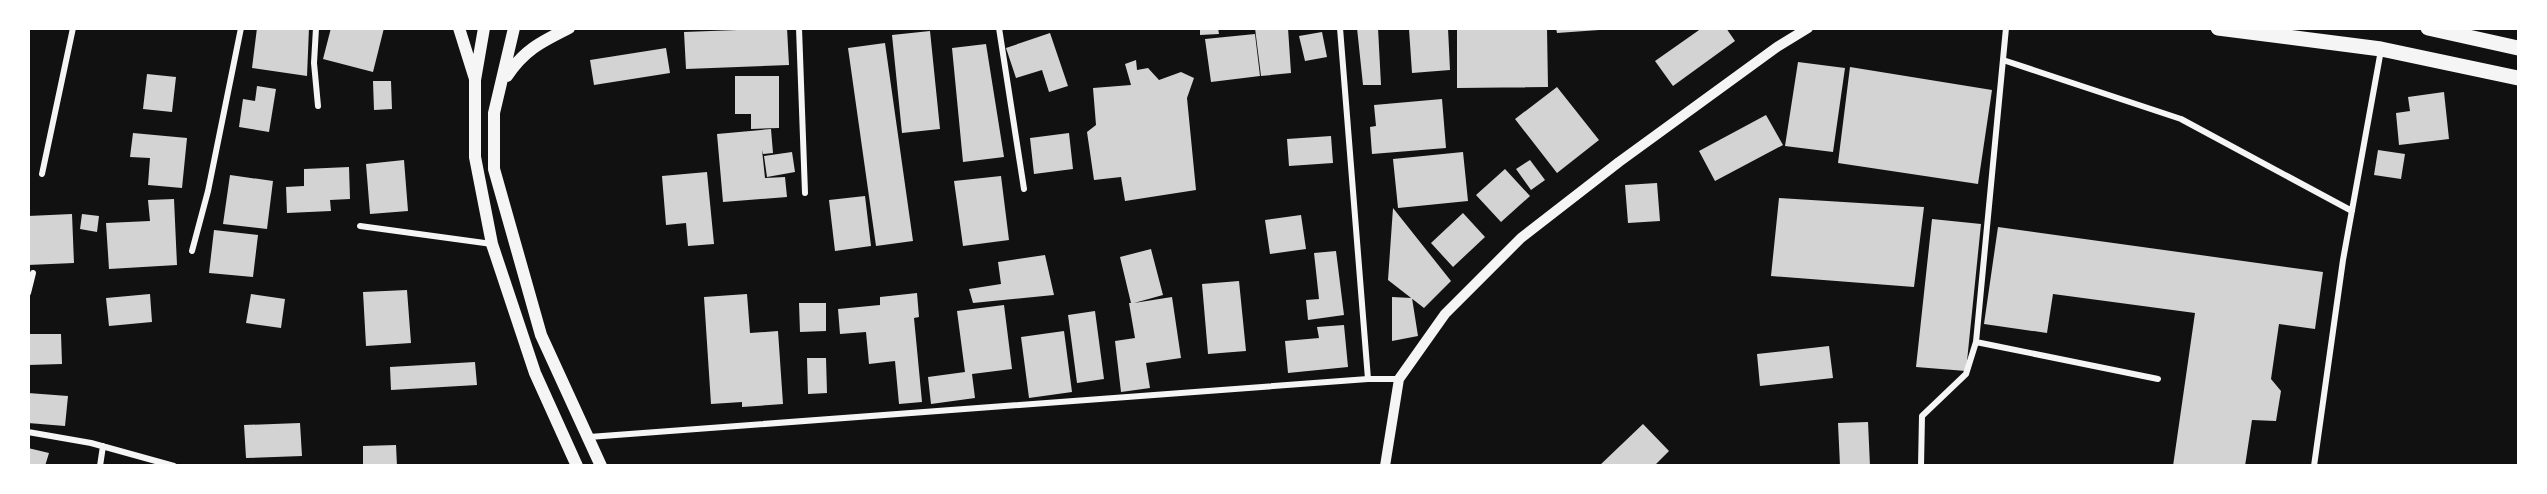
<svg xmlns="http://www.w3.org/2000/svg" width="2547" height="494" font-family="Montserrat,sans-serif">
	<rect width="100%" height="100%" fill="#111"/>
	<!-- building -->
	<path fill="#d3d3d3" d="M257 28H309L307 76 252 68Z
		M331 28H384L373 72 323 59Z
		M787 28 789 65 686 69 684 32Z
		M1200 28H1218L1219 34 1200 35Z
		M1255 28H1288L1291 73 1261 76Z
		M1357 28H1378L1381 85H1363Z
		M1448 28 1450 70 1412 73 1409 29Z
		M1457 28H1547L1548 87 1457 88Z
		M1556 28H1599V30L1557 33Z
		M1702 28H1726L1735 41 1673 86 1655 61Z
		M930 31 940 129 902 133 892 35Z
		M1322 32 1327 57 1305 61 1299 36Z
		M1050 33 1068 86 1049 92 1042 70 1016 78 1006 48Z
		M1255 34 1260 76 1211 82 1205 39Z
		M885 43 913 241 876 246 848 48Z
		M986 44 1004 157 963 162 952 48Z
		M666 48 670 73 594 85 590 60Z
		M1136 60 1137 70 1148 68 1159 80 1181 72 1194 78 1187 98 1196 190 1125 201 1121 177 1094 180 1087 132 1096 125 1093 88 1131 85 1125 64Z
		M1798 62 1845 68 1833 152 1785 146Z
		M1850 67 1992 90 1978 184 1838 163Z
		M147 74 176 77 172 112 143 109Z
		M735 76H779V128L751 129V114H735Z
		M373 81H391L392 109 374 110Z
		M257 86 276 89 269 132 239 127 243 99 255 101Z
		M1557 87 1599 140 1557 173 1515 119Z
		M2444 92 2449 139 2399 145 2396 113 2410 111 2408 97Z
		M1442 99 1446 148 1372 154 1370 127 1376 126 1374 105Z
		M1766 115 1783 145 1715 181 1699 151Z
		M771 129 773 153 763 154 762 150 765 178 785 177 787 197 723 202 717 134Z
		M133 133 187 138 182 188 148 185 150 158 130 157Z
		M1069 133 1073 169 1034 174 1030 138Z
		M1331 136 1333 163 1289 166 1287 139Z
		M2378 150 2405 154 2401 179 2374 175Z
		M792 152 795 172 767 177 764 156Z
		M1463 152 1468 201 1398 208 1393 159Z
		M404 160 408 211 370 214 366 164Z
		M1530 160 1545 180 1531 190 1516 169Z
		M349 167 350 199 330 200 331 211 287 213 286 187 304 186V169Z
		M1505 169 1530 196 1501 222 1476 195Z
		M707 172 714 244 688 246 686 223 666 225 662 176Z
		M230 175 273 181 267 229 223 224Z
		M1001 176 1009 240 963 246 954 181Z
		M1657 183 1660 221 1628 223 1625 185Z
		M865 196 871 246 835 251 829 200Z
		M1779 198 1924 207 1914 287 1771 276Z
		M174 199 177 265 109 269 106 223 150 221 148 200Z
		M1393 208 1451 281 1424 308 1388 280Z
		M1463 213 1485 237 1453 267 1431 243Z
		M72 214 74 263 28 265V216Z
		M82 214 99 216 97 232 80 229Z
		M1301 215 1306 249 1270 254 1265 220Z
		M1932 219 1981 224 1966 371 1916 367Z
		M1998 227 2323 272 2315 329 2279 324 2271 379 2281 391 2276 421 2252 420 2245 466H2173L2195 313 2053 294 2047 333 1984 324Z
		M214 230 258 235 253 277 209 273Z
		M1151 249 1163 295 1134 303 1172 297 1181 358 1146 363 1150 388 1121 392 1115 341 1135 338 1129 303H1131L1120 257Z
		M1336 251 1344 315 1308 320 1306 300 1319 299 1314 253Z
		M1045 255 1054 295 973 303 969 289 1001 284 998 262Z
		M1239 281 1246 351 1208 354 1202 284Z
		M407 290 411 343 366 346 363 292Z
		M917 293 919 317 914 318 922 402 899 404 895 361 869 364 866 332 840 334 838 309 880 305V297Z
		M150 294 152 322 109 326 106 298Z
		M251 294 285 299 281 328 246 323Z
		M747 294 750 333 778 331 783 404 742 407V402L711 404 704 297Z
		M1392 297 1412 298 1418 336 1392 341Z
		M799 303H826V331L800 332Z
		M1004 305 1012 369 972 374 975 398 931 404 928 377 965 372 957 311Z
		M1095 311 1104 379 1077 383 1068 315Z
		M1344 325 1348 367 1288 373 1285 341 1319 338 1317 327Z
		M1064 331 1072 392 1029 398 1021 337Z
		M28 334H61L62 364 28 365Z
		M1829 346 1833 378 1760 386 1757 354Z
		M807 358H826L827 393 808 394Z
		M475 362 477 385 391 390 390 367Z
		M28 393 68 396 65 426 28 423Z
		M1868 422 1870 466H1840L1838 423Z
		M300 423 302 456 246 458 244 425Z
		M1643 424 1669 451 1654 466H1599Z
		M396 445 397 466H363V446Z
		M28 448 49 453 45 466H28Z"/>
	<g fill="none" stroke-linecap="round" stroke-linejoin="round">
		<!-- minor -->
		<path stroke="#f5f5f5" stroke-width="6" d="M316 28 314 63 318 106
			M799 28 805 193
			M999 28 1024 189
			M1340 28 1368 379
			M2003 60 2181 119 2352 211
			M42 174 73 28
			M360 226 492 244
			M192 251 208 191 241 28
			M28 293 33 273
			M1976 342 2158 379
			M28 432 91 443 174 466
			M589 437 1368 379H1399
			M100 466 103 446
			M1921 466 1922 416 1966 374 1976 342 2006 28
			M2314 466 2343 260 2381 50"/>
		<!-- tertiary -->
		<path stroke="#f5f5f5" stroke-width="10" d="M1385 466 1399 379 1445 314 1521 238 1619 162 1777 47 1808 28"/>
		<!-- secondary -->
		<path stroke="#f5f5f5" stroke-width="12" d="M459 28 475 79
			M484 28 475 80V157L492 244 535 373 577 466
			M514 28 494 113V169L541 335 601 466
			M507 76C524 50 541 42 569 28"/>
		<!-- primary -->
		<path stroke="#f5f5f5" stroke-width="15" d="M2218 28 2381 49 2518 78
			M2428 28 2518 48"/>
	</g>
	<!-- border -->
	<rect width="2547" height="494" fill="none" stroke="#ffffff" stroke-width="60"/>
</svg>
